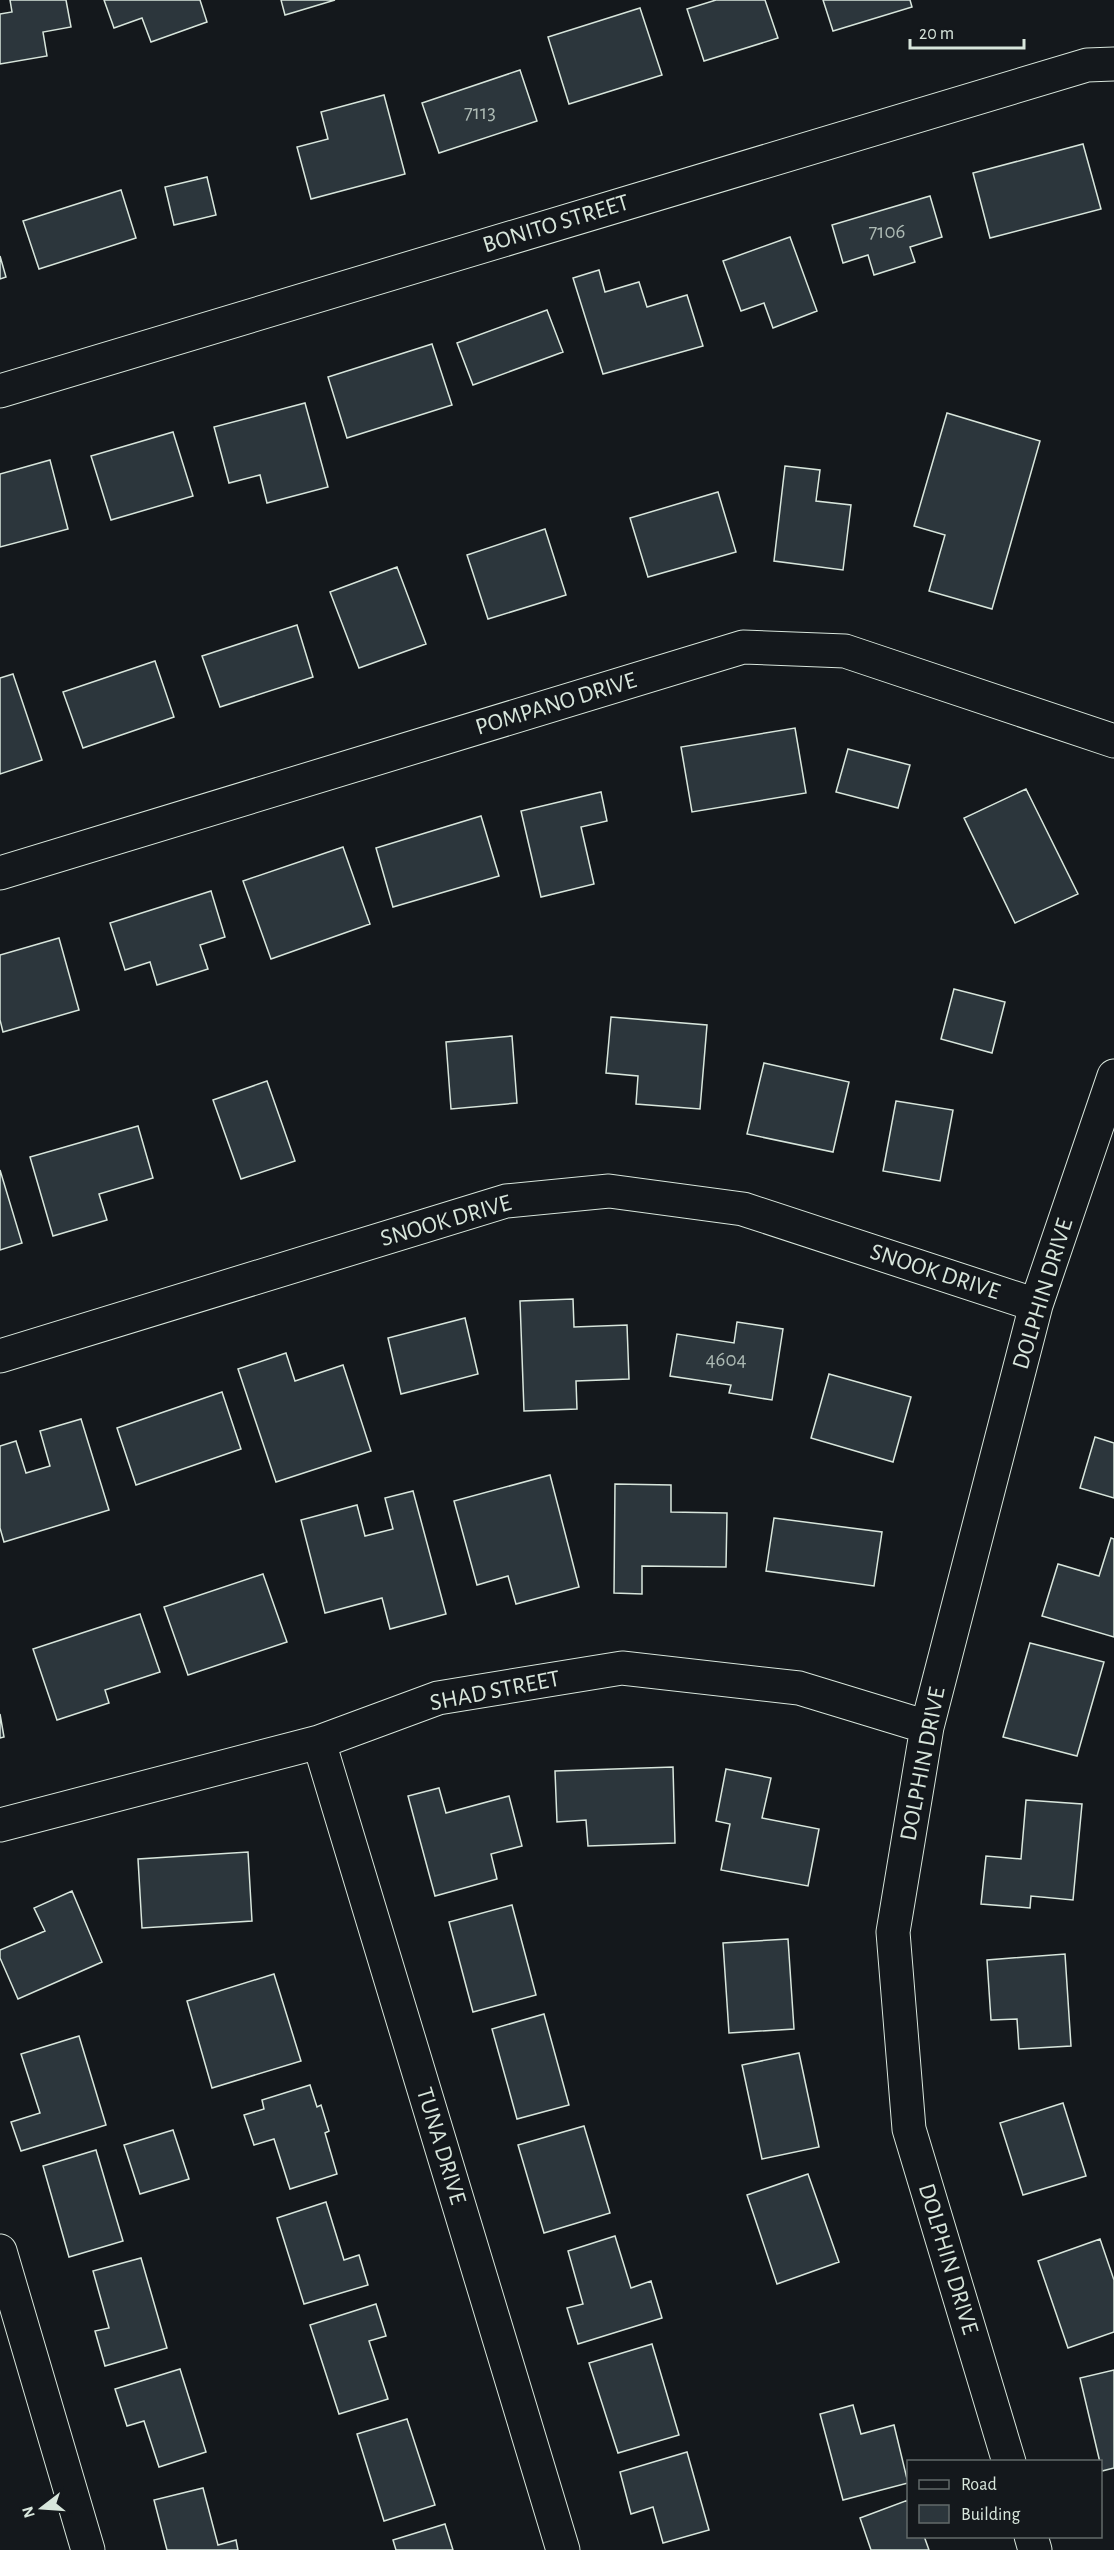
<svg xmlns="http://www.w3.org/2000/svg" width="1114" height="2550" font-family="'Alegreya Sans',sans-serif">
	<rect width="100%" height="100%" fill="#14181c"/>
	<!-- building -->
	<path fill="#2c363c" stroke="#d8e6dc" stroke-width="1.5" d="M10 0H66L71 27 43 32 47 56 0 64V14L12 12Z
		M104 0H200L207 22 151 42 142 18 114 28Z
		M281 0H335L285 15Z
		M716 0H765L778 38 704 61 687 9Z
		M823 0H910L912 7 833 31Z
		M640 8 662 75 569 104 548 37Z
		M520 70 537 121 439 153 422 103Z
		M384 95 405 174 311 199 297 147 328 139 321 112Z
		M1083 144 1101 209 990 238 973 173Z
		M207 177 216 215 174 225 165 187Z
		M121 190 136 238 39 269 23 221Z
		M930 196 942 237 910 247 915 262 874 275 868 255 843 263 832 225Z
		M790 237 817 311 773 328 764 303 741 311 723 261Z
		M0 256 6 277 0 279Z
		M599 270 605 292 639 282 647 307 687 295 703 346 603 374 573 278Z
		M547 310 563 352 473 385 457 343Z
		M432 344 452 405 347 438 328 377Z
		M305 403 328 487 267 503 260 475 229 483 214 427Z
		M947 413 1040 441 992 609 929 591 945 535 914 526Z
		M173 432 193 496 111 520 91 456Z
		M50 460 68 529 0 547V474Z
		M785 466 820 470 816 501 851 505 843 570 774 561Z
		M718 492 736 552 648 577 630 518Z
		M545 529 566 595 488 619 467 555Z
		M397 567 426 644 359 668 330 592Z
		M297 625 313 677 220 707 202 656Z
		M155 661 174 717 83 748 63 692Z
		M13 674 42 760 0 774V678Z
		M795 728 806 793 692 812 681 747Z
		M848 749 910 765 898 808 836 792Z
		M1026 789 1078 894 1015 923 964 818Z
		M601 792 607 821 581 827 594 884 541 897 521 811Z
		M481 816 499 876 393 907 376 848Z
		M343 847 370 924 271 959 243 881Z
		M211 891 225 937 200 945 208 969 157 985 150 962 125 970 110 923Z
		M59 938 79 1010 3 1032 0 1020V955Z
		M954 989 1005 1002 992 1053 941 1039Z
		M611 1017 707 1025 700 1109 636 1104 638 1076 606 1073Z
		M512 1036 517 1103 451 1109 446 1042Z
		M764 1063 849 1082 833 1152 747 1134Z
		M267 1081 295 1161 241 1179 213 1100Z
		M896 1101 953 1110 940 1181 883 1171Z
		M138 1126 153 1178 99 1194 107 1220 53 1236 30 1157Z
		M0 1170 22 1243 0 1250Z
		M573 1299 574 1327 627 1325 629 1379 576 1381 577 1409 524 1411 520 1301Z
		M465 1318 478 1374 401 1394 388 1338Z
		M737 1322 783 1329 772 1400 729 1393 731 1385 670 1376 677 1334 734 1343Z
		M286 1353 295 1381 343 1365 371 1451 276 1482 238 1369Z
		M829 1374 911 1397 893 1462 811 1438Z
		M222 1392 241 1449 136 1485 117 1428Z
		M81 1419 109 1510 4 1542 0 1528V1446L16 1441 26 1473 50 1466 40 1431Z
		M1095 1437 1114 1443V1498L1080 1488Z
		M550 1475 579 1587 516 1604 508 1576 477 1585 454 1501Z
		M615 1484 671 1485V1512L727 1513 726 1567 642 1566V1594L614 1593Z
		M413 1491 446 1614 390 1629 382 1598 325 1613 301 1520 357 1505 365 1536 393 1529 385 1498Z
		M774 1518 882 1532 874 1586 766 1571Z
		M1111 1538 1114 1539V1637L1042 1616 1058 1564 1099 1576Z
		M263 1574 287 1642 188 1675 164 1607Z
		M140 1614 160 1672 105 1690 109 1703 57 1720 33 1649Z
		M1030 1643 1104 1662 1077 1756 1003 1737Z
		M0 1714 4 1737 0 1738Z
		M673 1767 675 1843 588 1846 586 1820 557 1822 555 1771Z
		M726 1769 771 1778 762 1818 819 1829 808 1886 721 1870 730 1824 716 1821Z
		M439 1788 446 1813 509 1796 522 1846 491 1854 497 1879 435 1896 408 1796Z
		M1026 1800 1082 1804 1073 1900 1031 1896 1030 1908 981 1904 986 1856 1021 1859Z
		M248 1852 252 1921 142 1928 138 1859Z
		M72 1891 102 1962 18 1999 0 1958V1950L45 1931 34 1908Z
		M512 1905 536 1995 473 2012 449 1922Z
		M788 1939 794 2029 729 2033 723 1943Z
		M1065 1954 1071 2046 1019 2049 1017 2019 991 2020 987 1960Z
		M274 1974 301 2061 212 2088 187 2001Z
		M544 2014 569 2105 517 2119 492 2029Z
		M79 2036 106 2125 21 2151 11 2122 40 2113 21 2054Z
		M799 2053 819 2147 762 2159 742 2065Z
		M310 2085 317 2107 321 2105 329 2131 325 2133 337 2174 290 2189 274 2139 254 2145 244 2115 264 2109 262 2100Z
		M1063 2103 1086 2176 1023 2195 1000 2123Z
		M584 2126 610 2213 544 2233 518 2145Z
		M173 2130 189 2179 140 2194 124 2145Z
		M96 2150 123 2241 69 2257 43 2166Z
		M808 2174 839 2262 777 2284 747 2195Z
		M326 2202 344 2260 359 2255 368 2285 304 2304 277 2218Z
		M615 2236 631 2288 651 2281 662 2318 578 2344 567 2308 583 2304 568 2251Z
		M1100 2239 1114 2280V2332L1068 2348 1038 2261Z
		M141 2258 167 2348 105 2366 95 2331 109 2328 93 2271Z
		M376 2304 386 2336 369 2341 388 2399 339 2414 310 2325Z
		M652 2344 679 2435 618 2453 589 2363Z
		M180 2369 206 2452 159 2467 144 2421 127 2426 115 2389Z
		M1114 2370V2468L1102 2471 1080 2378Z
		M853 2405 861 2434 894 2425 908 2483 843 2500 820 2414Z
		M407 2419 435 2505 384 2521 357 2434Z
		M687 2452 709 2530 663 2543 653 2507 631 2514 620 2472Z
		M203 2488 218 2545 236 2540 238 2550H167L154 2500Z
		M908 2500V2536H924L929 2550H871L860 2518Z
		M445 2524 453 2550H396L393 2540Z"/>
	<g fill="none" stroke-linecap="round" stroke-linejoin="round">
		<defs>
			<path id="minor" d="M0 391 1087 65 1114 64
				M0 873 743 647 845 651 1114 741
				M0 1356 506 1201 609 1191 743 1209 1036 1305
				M319 1742 563 2550
				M0 1825 319 1742 438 1698 622 1668 799 1688 927 1727
				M0 2251 88 2550
				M1009 2462 909 2129 893 1932 927 1727 1036 1305 1114 1076
				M1031 2536 1035 2550"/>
		</defs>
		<!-- minor casing -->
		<use href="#minor" stroke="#d8e6dc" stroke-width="35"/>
		<!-- minor -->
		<use href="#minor" stroke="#14181c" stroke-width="33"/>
	</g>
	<g text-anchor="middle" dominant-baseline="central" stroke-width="4.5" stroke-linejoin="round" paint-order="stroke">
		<!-- number labels -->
		<g font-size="21" fill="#adbab4">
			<text x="480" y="112">7113</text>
			<text x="887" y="231">7106</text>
			<text x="726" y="1359">4604</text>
		</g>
		<!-- street labels -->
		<g font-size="24" fill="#d8e6dc" stroke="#14181c">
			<text transform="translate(556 224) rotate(-17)">BONITO STREET</text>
			<text transform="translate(556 704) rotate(-17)">POMPANO DRIVE</text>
			<text transform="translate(446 1221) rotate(-16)">SNOOK DRIVE</text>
			<text transform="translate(935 1272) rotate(18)">SNOOK DRIVE</text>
			<text transform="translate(1043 1294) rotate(-73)">DOLPHIN DRIVE</text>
			<text transform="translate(495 1691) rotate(-11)">SHAD STREET</text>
			<text transform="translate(923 1764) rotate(-79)">DOLPHIN DRIVE</text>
			<text transform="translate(441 2146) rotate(73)">TUNA DRIVE</text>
			<text transform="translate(948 2259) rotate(73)">DOLPHIN DRIVE</text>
		</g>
	</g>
	<!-- legend -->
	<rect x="907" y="2460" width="195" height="78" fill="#14181c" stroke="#626a69" stroke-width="1.5"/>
	<rect x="919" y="2480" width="30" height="9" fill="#14181c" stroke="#626a69" stroke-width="1.5"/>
	<text x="961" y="2490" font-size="18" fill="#d8e6dc">Road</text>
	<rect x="919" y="2505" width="30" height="18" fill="#2c363c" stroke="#626a69" stroke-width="1.5"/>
	<text x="961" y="2520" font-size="18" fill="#d8e6dc">Building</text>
	<!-- north arrow -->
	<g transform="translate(42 2508) rotate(253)" stroke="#14181c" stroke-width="4.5" paint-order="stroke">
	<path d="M0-4.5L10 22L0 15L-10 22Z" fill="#d8e6dc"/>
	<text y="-9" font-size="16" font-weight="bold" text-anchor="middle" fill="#d8e6dc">N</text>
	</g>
	<!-- scale -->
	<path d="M910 39v9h114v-9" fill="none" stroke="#d8e6dc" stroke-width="3"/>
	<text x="919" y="39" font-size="18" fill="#d8e6dc" stroke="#14181c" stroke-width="4.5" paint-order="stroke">20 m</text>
</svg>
